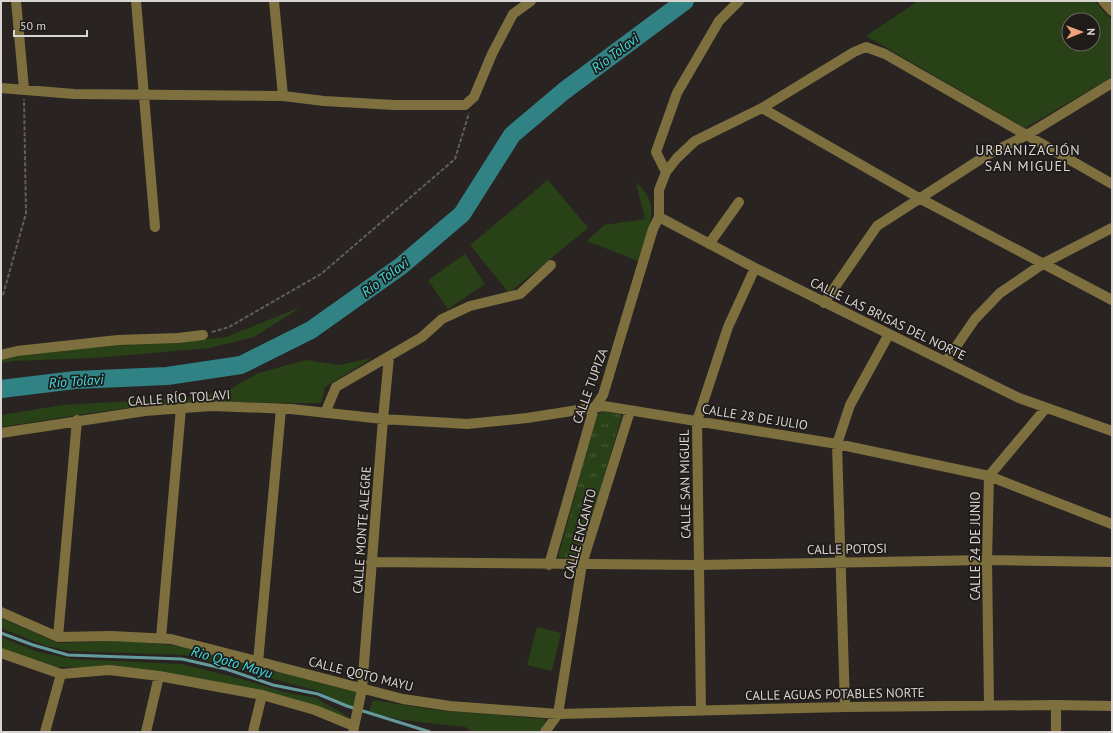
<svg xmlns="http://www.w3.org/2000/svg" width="1113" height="733" font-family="'PT Sans',sans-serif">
	<defs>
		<pattern id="park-tufts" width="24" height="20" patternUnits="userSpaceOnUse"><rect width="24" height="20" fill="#294117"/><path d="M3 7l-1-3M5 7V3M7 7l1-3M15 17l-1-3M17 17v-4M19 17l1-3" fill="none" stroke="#475c38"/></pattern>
	</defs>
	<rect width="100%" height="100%" fill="#292421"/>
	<!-- green -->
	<path fill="#294117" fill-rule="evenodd" d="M918 1H1094L1112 20V77L1025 128 866 36ZM1069 20H1093V44H1069Z
		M548 180 588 228 509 293 470 245Z
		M636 183C664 204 647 234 638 261L587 241 604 225 645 219Z
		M465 254 485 284 448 309 428 280Z
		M301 307 254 337 209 348 95 358 13 361 1 363V358L16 355 113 345 180 342 226 337Z
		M372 358 325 387 321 403C276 404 230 400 185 403 123 406 62 418 1 427V415L63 405 199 397 228 390 258 373 306 360 339 365Z
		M1 618 58 643 126 641 181 646 357 692 354 709 318 691 185 655 69 651 46 646 1 628Z
		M537 627 561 633 552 671 527 665Z
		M1 637 38 652 72 659 182 664 245 680 284 692 316 698 351 718 277 695 115 668 56 667 1 649Z
		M373 700 436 710 546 719 541 732H473L465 727 402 720 369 712Z"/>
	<!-- park -->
	<path fill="url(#park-tufts)" d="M604 411 622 415 580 559 558 557 597 415Z"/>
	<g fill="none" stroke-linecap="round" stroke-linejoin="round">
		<!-- stream -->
		<path stroke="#639b9c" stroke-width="3" d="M1 633 33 645 68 655 182 659 226 669 273 685 318 694 347 706 430 732"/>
		<!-- river -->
		<path stroke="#318285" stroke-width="18" d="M1 389 75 380 167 376 241 365 311 330 401 266 462 214 512 135 564 91 685 1"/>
		<!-- path -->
		<path stroke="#635e5b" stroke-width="2" stroke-dasharray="4 2" stroke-linecap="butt" d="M3 295 26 213 24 99
			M212 332 229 327 321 274 455 159 469 113"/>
		<!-- minor -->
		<path stroke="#7d6f3e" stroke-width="10" d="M16 1 24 89
			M136 1 155 227
			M274 1 283 96
			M1103 1 1112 11
			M1 88 74 94 283 96 324 101 394 105H465L474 97 492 54 513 14 531 1
			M762 108 919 198 1112 300
			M666 172 656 152 677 93 719 21 739 1
			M659 217 755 268 1019 398 1112 431
			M709 244 739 202
			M824 303 877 226 987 155 1027 135 1112 83
			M1 355 17 351 118 340 178 338 203 335
			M946 361 975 319 1000 293 1044 263 1112 228
			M325 413 336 387 422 337 442 319 470 306 520 294 551 265
			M1 433 145 411 211 406 291 409 383 419 467 424 527 418 604 406 837 444 989 476 1112 524
			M371 562 699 565 987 560 1112 562
			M549 565 594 408 603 395 653 229 659 217V190L666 172 677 158 695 141 762 108 854 52 866 47 885 54 1112 184
			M1 612 58 637 111 636 171 639 403 699 450 706 558 714 845 707 1056 705 1112 706
			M58 637 77 420
			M161 638 181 408
			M1 653 61 674 109 670 159 676 262 695 315 710 354 726
			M258 662 281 409
			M989 705 987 560 989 476 1046 408
			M845 707 837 444 850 405 889 334
			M701 710 697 421 728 327 755 268
			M45 732 61 674
			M146 732 159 676
			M253 732 262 695
			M353 732 362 689 383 419 389 357
			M545 732 558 714 582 564 630 411
			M1056 732V705"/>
	</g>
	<g text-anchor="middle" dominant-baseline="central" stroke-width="3.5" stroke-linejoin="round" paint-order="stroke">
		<!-- street labels -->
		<g font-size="13" fill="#d9d5d3" stroke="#1f1b18">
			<text transform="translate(888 319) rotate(26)">CALLE LAS BRISAS DEL NORTE</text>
			<text transform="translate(590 386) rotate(-70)">CALLE TUPIZA</text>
			<text transform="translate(179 398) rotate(-4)">CALLE RÍO TOLAVI</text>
			<text transform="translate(755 417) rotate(9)">CALLE 28 DE JULIO</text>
			<text transform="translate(685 484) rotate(-91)">CALLE SAN MIGUEL</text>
			<text transform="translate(362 530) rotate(-86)">CALLE MONTE ALEGRE</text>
			<text transform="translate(580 534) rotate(-75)">CALLE ENCANTO</text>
			<text transform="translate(975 546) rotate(-90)">CALLE 24 DE JUNIO</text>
			<text transform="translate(847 549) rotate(-1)">CALLE POTOSI</text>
			<text transform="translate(361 674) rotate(14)">CALLE QOTO MAYU</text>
			<text transform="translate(835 694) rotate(-1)">CALLE AGUAS POTABLES NORTE</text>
		</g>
		<!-- water labels -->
		<g font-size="14" font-style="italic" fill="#3ddde3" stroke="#1f1b18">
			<text transform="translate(615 53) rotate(-37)">Río Tolavi</text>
			<text transform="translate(385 277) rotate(-37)">Río Tolavi</text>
			<text transform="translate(76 381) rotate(-4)">Río Tolavi</text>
			<text transform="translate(232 662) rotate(16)">Rio Qoto Mayu</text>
		</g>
		<!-- neighbourhood labels -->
		<g font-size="14" letter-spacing="1" fill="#d9d5d3" stroke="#1f1b18">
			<text x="1028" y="150">URBANIZACIÓN<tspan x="1028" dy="16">SAN MIGUEL</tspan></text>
		</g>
	</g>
	<!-- border -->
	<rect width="1113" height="733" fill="none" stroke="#d9d5d3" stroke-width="4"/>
	<!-- north arrow -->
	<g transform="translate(1081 32) rotate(89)"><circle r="19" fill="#1f1b18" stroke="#696563"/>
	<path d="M0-3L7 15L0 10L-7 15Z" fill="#f1a27b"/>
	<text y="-6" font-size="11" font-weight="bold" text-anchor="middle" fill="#d9d5d3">N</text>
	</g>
	<!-- scale -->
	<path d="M14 30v6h73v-6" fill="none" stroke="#d9d5d3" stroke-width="2"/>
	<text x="20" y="30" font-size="12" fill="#d9d5d3" stroke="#1f1b18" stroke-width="3" paint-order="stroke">50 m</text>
</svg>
